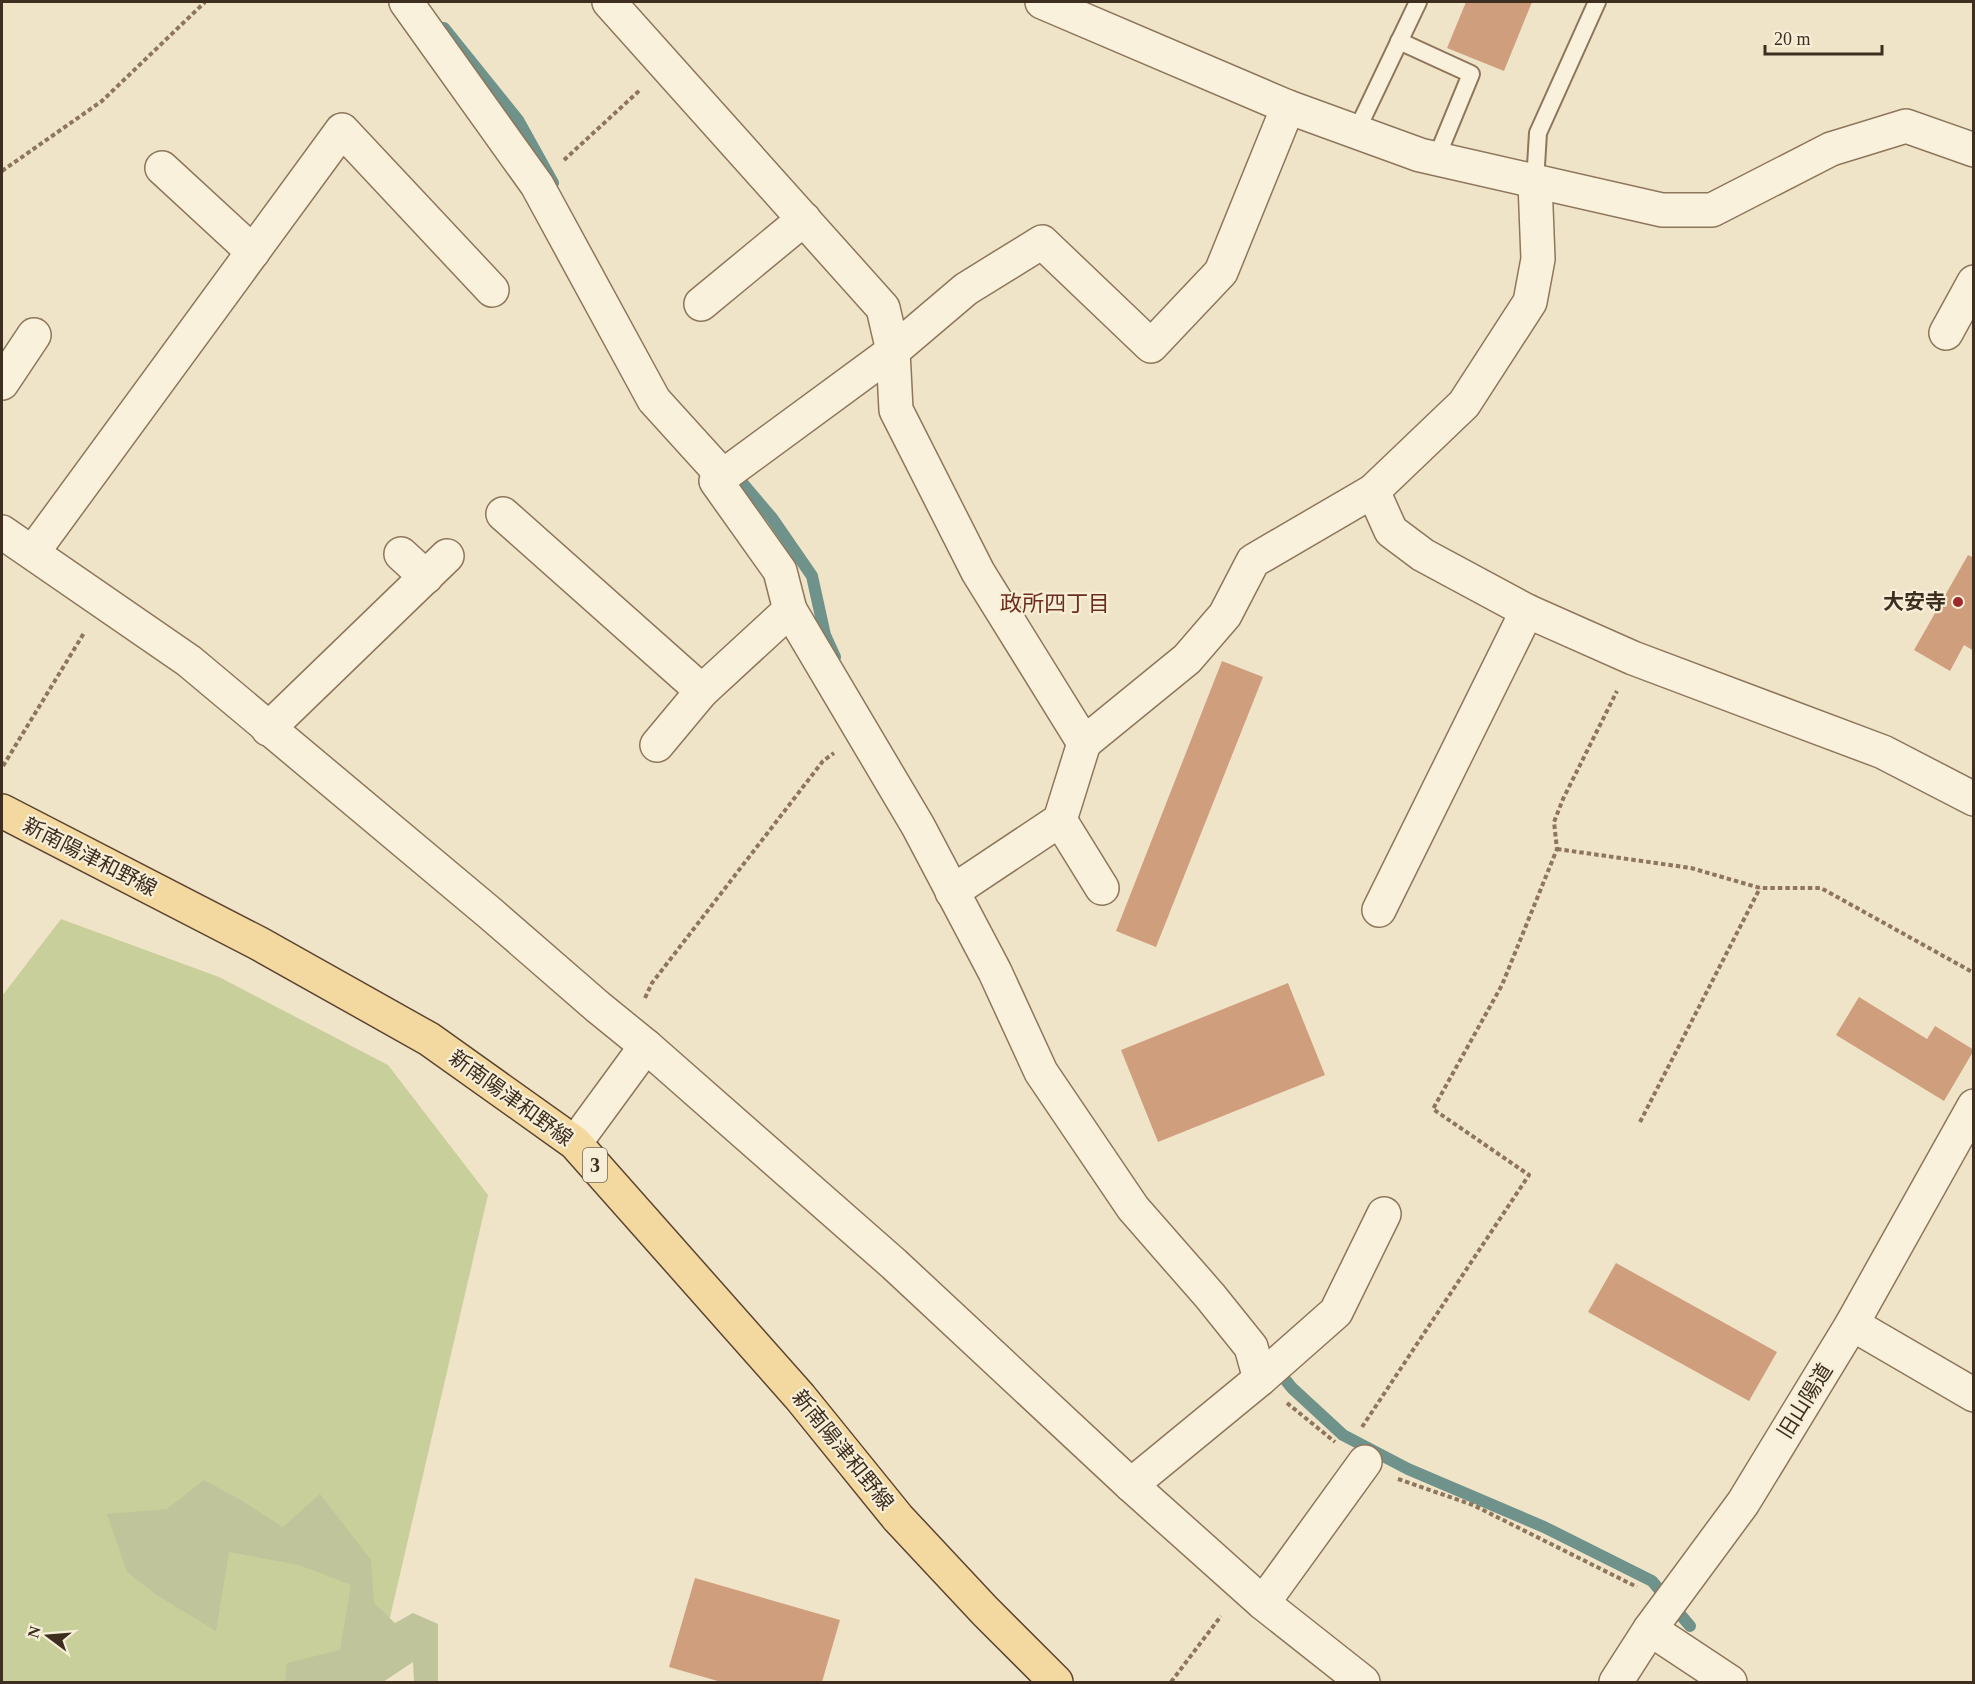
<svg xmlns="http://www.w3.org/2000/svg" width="1975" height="1684" font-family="'Times New Roman','Noto Sans JP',serif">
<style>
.green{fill:#c9cf9b}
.cemetery{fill:#bfc49a}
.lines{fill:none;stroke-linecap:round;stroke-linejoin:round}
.stream{stroke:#6f938a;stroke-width:12}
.building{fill:#cf9f7d}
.service-casing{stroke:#8d765c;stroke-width:20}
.minor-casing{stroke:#8d765c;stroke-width:36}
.primary-casing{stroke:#5b4430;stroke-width:36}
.path{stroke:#8d765c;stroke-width:4;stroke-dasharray:4.5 3;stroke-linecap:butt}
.service{stroke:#faf1dc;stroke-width:16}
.minor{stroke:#faf1dc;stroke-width:33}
.primary{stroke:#f3d9a0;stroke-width:33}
.poi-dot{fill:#9e2a2b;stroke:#f7eed8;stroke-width:2}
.labels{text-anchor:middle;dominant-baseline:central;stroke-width:4.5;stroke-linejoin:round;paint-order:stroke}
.shield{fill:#f7eed8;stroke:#756857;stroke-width:1.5}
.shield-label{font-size:20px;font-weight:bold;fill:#3d2e20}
.poi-label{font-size:21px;font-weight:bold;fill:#3d2e20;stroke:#f7eed8;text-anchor:end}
.street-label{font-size:21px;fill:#3d2e20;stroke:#f7eed8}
.neighbourhood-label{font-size:22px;fill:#6b2e1e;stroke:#f7eed8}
</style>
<rect width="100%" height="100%" fill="#f0e4c8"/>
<polygon class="green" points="61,919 219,977 388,1065 488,1195 375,1682 2,1682 2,996"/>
<polygon class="cemetery" points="204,1480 239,1499 283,1527 320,1494 371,1560 374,1603 395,1623 413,1613 438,1624 438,1682 414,1682 413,1662 383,1682 285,1682 287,1663 340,1650 351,1585 299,1565 229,1552 216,1631 158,1596 127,1572 107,1514 167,1509"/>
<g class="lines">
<g class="stream">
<polyline points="444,28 518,120 553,183"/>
<polyline points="732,471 772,518 812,576 825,635 835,657"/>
<polyline points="1275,1367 1292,1388 1343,1435 1408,1469 1544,1527 1652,1581 1690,1626"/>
</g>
</g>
<g class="building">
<polygon points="1466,2 1532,2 1504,71 1447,48"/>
<polygon points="1968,555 1974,558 1974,651 1964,645 1950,671 1914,650"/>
<polygon points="1222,661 1263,677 1156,947 1116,931"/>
<polygon points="1288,983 1325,1075 1158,1142 1121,1050"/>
<polygon points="1859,997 1927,1039 1935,1026 1974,1050 1944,1101 1836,1035"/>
<polygon points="1616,1263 1777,1352 1749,1401 1588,1312"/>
<polygon points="695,1578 840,1620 822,1682 721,1682 669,1667"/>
</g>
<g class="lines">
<g class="service-casing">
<g id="service">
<polyline points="1399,41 1471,74 1436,159"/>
<polyline points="1356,132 1418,2"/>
<polyline points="1535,182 1538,133 1597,2"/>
</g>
</g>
<g class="minor-casing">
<g id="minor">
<polyline points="406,2 537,185 654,400 723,476"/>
<polyline points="1042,2 1288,107 1420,155 1662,210 1712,210 1831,149 1906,126 1974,150"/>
<polyline points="1288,107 1221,272 1151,346 1042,242 966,289 893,351 896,410 978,572 1084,743 1187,659 1225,615 1253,561 1373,491 1464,404 1530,302 1538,259 1535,182"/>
<polyline points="162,168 253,252"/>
<polyline points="701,304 804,219"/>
<polyline points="1946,333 1974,282"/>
<polyline points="2,383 34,335"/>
<polyline points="1373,491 1391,531 1423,555 1527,611 1633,658 1883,752 1974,799"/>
<polyline points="503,514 702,691 790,610 780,571 716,481 893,351 883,308 609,2"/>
<polyline points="2,532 189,661 491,914 598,1007 646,1046 894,1264 1131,1485 1263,1603 1363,1682"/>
<polyline points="33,552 342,130 492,290"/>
<polyline points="401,554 426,577"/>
<polyline points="790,610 918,826 995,972 1041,1072 1133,1208 1210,1296 1251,1347 1260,1379"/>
<polyline points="268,729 447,556"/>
<polyline points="657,745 702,691"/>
<polyline points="1060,820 1102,888"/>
<polyline points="952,892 1060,820 1084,743"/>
<polyline points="1379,910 1527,611"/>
<polyline points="575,1143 646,1046"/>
<polyline points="1852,1324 1974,1395"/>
<polyline points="1131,1485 1260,1379 1336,1312 1384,1214"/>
<polyline points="1263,1603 1365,1462"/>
<polyline points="1650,1629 1730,1682"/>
<polyline points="1616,1682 1650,1629 1743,1503 1852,1324 1974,1106"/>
</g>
</g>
<g class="primary-casing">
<polyline id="primary" points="2,811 258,943 429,1039 575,1143 800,1397 898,1518 985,1611 1056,1682"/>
</g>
<g class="path">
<polyline points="564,160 640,90"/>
<polyline points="2,171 102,101 205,2"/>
<polyline points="3,766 84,633"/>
<polyline points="1557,849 1691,868 1760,888 1821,888 1974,973"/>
<polyline points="645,998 652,983 823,761 834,753"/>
<polyline points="1640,1122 1760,888"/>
<polyline points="1287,1403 1335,1442"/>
<polyline points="1362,1427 1529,1175 1433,1109 1502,985 1557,849 1554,822 1563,799 1617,691"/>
<polyline points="1398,1479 1473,1505 1637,1587"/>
<polyline points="1171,1682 1221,1616"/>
</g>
<use href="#service" class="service"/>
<use href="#minor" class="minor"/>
<use href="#primary" class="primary"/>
</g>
<circle class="poi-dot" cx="1958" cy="602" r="6"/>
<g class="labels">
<rect class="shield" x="583" y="1148" width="24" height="34" rx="4.5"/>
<g class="shield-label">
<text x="595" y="1165">3</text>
</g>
<g class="poi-label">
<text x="1946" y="602">大安寺</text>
</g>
<g class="street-label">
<text transform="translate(90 857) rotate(27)">新南陽津和野線</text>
<text transform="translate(511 1098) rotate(36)">新南陽津和野線</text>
<text transform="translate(1805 1401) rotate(-58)">旧山陽道</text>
<text transform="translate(843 1450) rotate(51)">新南陽津和野線</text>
</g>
<g class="neighbourhood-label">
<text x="1055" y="603">政所四丁目</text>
</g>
</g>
<rect width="1975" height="1684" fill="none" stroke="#3d2e20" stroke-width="6"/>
<g transform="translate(48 1636) rotate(286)" stroke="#f7eed8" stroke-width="4.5" paint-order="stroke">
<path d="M0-4.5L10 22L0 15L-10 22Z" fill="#3d2e20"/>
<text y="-9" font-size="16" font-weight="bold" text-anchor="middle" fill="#3d2e20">N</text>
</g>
<path d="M1765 45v9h117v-9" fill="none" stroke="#3d2e20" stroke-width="3"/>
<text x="1774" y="45" font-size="18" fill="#3d2e20" stroke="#f7eed8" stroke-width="4.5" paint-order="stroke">20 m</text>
</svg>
